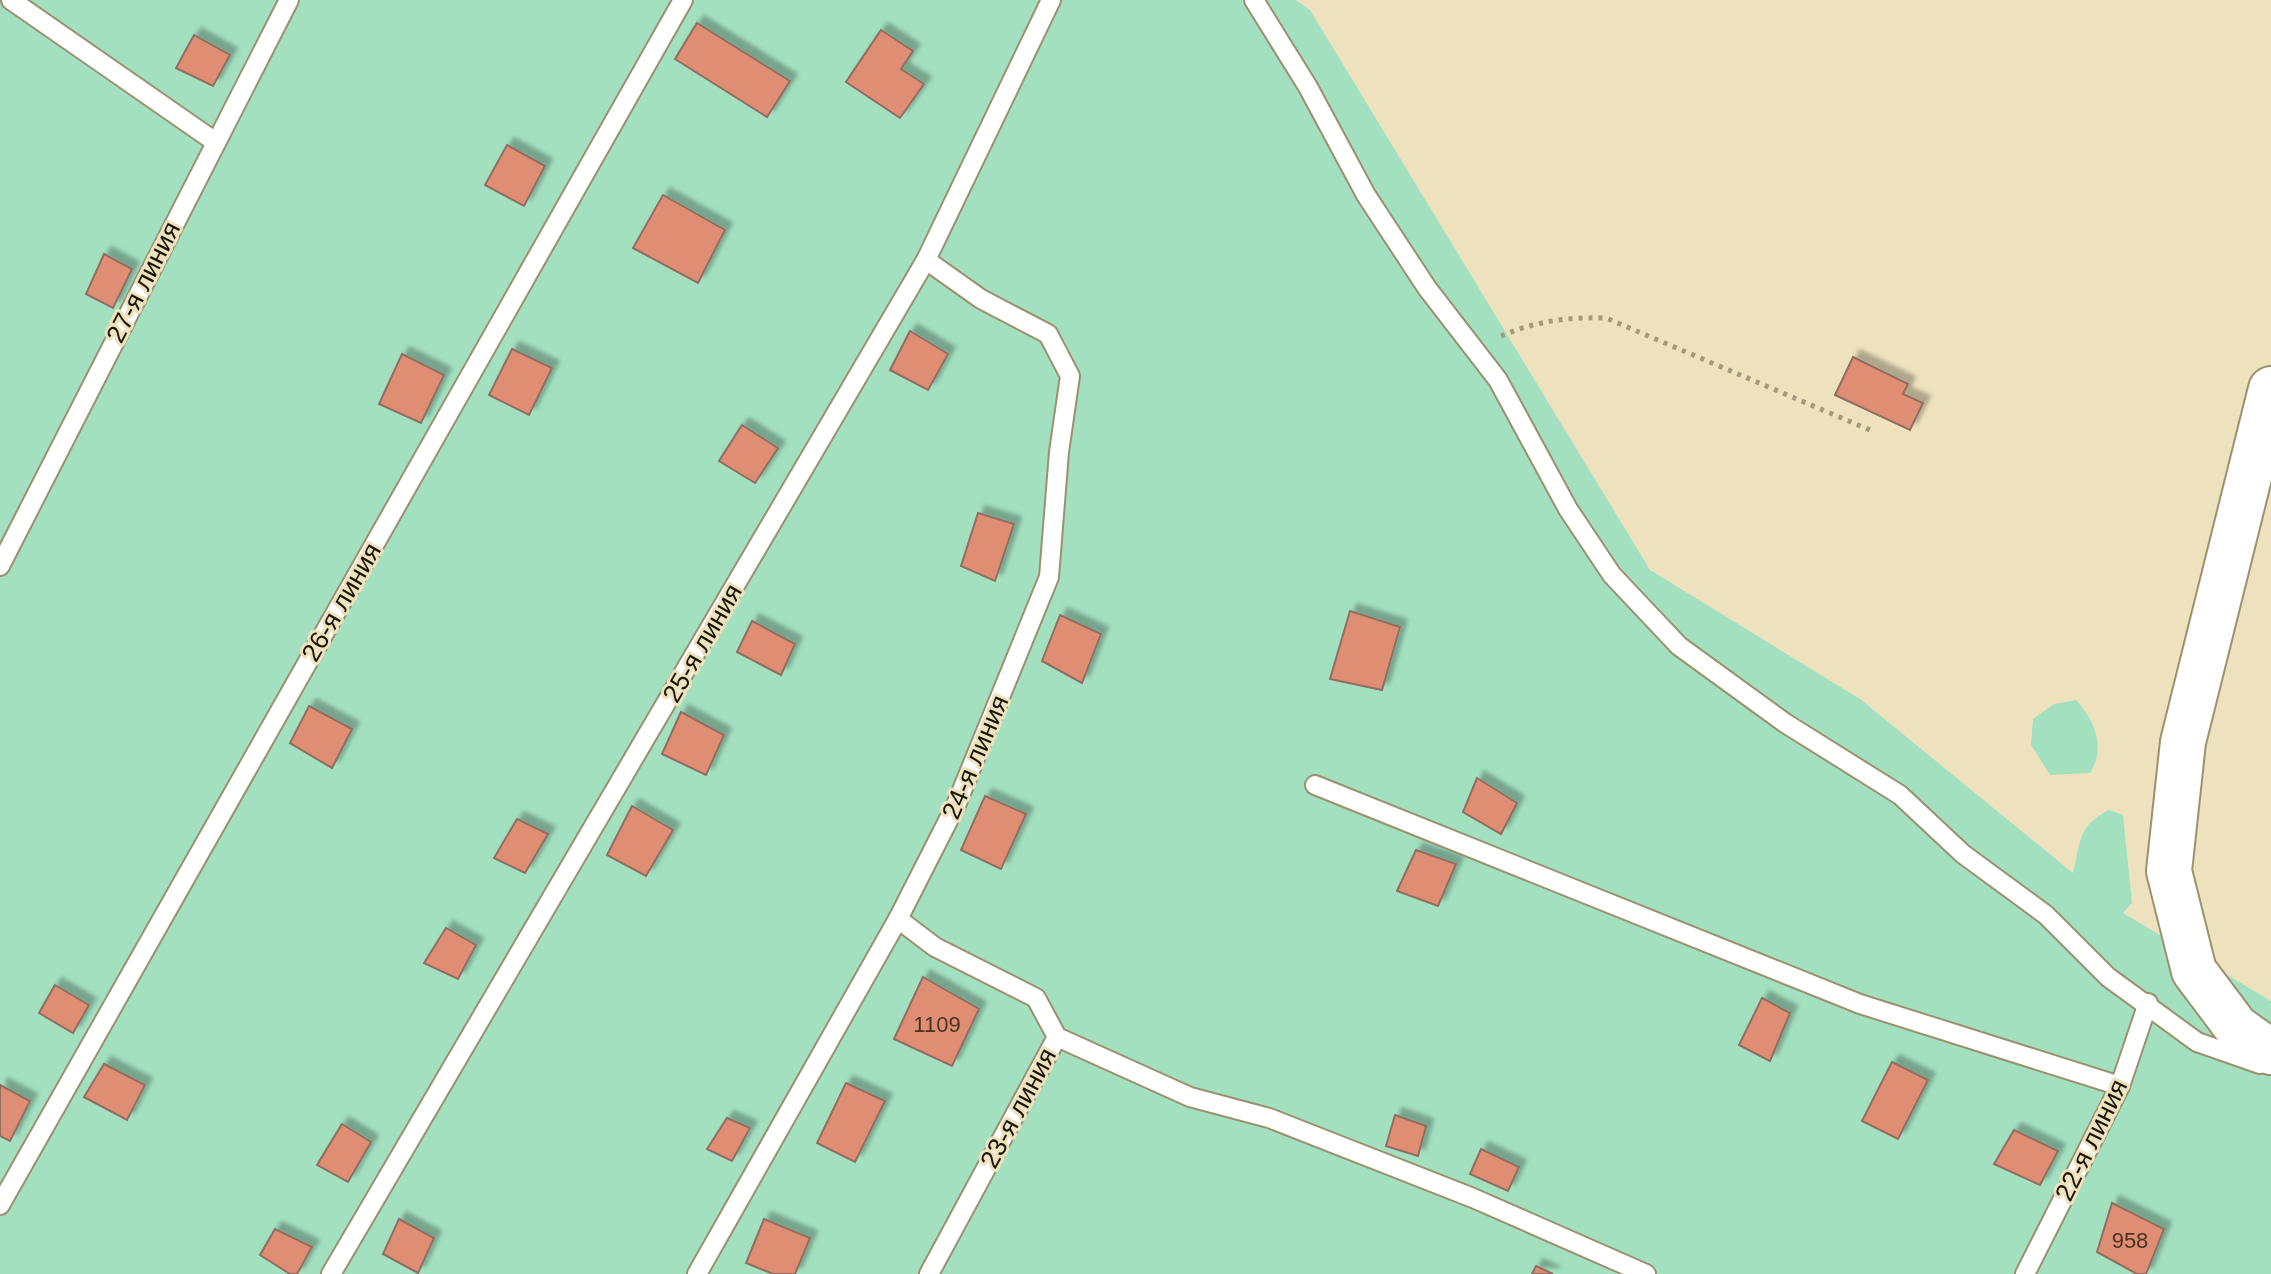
<svg xmlns="http://www.w3.org/2000/svg" width="2271" height="1274" font-family="Helvetica,sans-serif">
<style>
.green{fill:#a2e0c0}
.building{fill:#df8e73;stroke:#916e62;stroke-width:2;filter:url(#shadow)}
.lines{fill:none;stroke-linecap:round;stroke-linejoin:round}
.service-casing{stroke:#9c916f;stroke-width:22}
.tertiary-casing{stroke:#9c916f;stroke-width:48}
.path{stroke:#a39a7e;stroke-width:5;stroke-dasharray:4 6;stroke-linecap:butt}
.service{stroke:#fff;stroke-width:18}
.tertiary{stroke:#fff;stroke-width:44}
.labels{text-anchor:middle;dominant-baseline:central;stroke-width:6;stroke-linejoin:round;paint-order:stroke}
.number-label{font-size:22px;fill:#4a3323}
.street-label{font-size:26px;fill:#191508;stroke:#eee2be}
</style>
<defs>
<filter id="shadow"><feDropShadow dx="7" dy="-7" stdDeviation="2" flood-color="#0004"/></filter>
</defs>
<rect width="100%" height="100%" fill="#eee2be"/>
<g class="green">
<path d="M0 0H1296L1310 10 1650 570 1860 699 2073 873C2081 842 2077 826 2109 810L2123 815 2132 903 2123 913 2271 1001V1274H0Z"/>
<path d="M2076 700C2095 720 2106 749 2090 773L2050 775 2031 745 2033 719 2054 704Z"/>
</g>
<g class="building">
<polygon points="697,23 790,81 767,117 675,59"/>
<polygon points="881,30 913,51 901,69 924,84 900,118 846,82"/>
<polygon points="194,35 230,55 213,86 176,68"/>
<polygon points="507,145 545,166 524,206 485,185"/>
<polygon points="663,195 725,230 698,283 633,248"/>
<polygon points="104,254 132,269 113,308 86,294"/>
<polygon points="910,331 948,354 928,390 890,370"/>
<polygon points="512,349 552,368 529,415 489,395"/>
<polygon points="402,354 444,375 421,423 379,404"/>
<polygon points="1853,357 1908,384 1903,394 1923,403 1910,430 1835,395"/>
<polygon points="742,425 778,448 755,483 719,461"/>
<polygon points="978,513 1014,524 995,581 961,566"/>
<polygon points="1350,611 1400,627 1382,690 1330,679"/>
<polygon points="1060,615 1101,634 1082,683 1042,661"/>
<polygon points="752,621 795,644 781,675 737,652"/>
<polygon points="309,706 352,729 332,768 290,743"/>
<polygon points="681,712 724,735 706,775 662,754"/>
<polygon points="1477,778 1517,803 1501,834 1463,812"/>
<polygon points="985,796 1026,814 1001,869 961,850"/>
<polygon points="632,806 673,830 646,876 607,855"/>
<polygon points="517,819 548,834 525,873 494,858"/>
<polygon points="1416,850 1456,864 1438,906 1397,891"/>
<polygon points="446,928 476,945 458,979 424,963"/>
<polygon points="923,977 979,1009 952,1066 894,1039"/>
<polygon points="55,985 89,1005 73,1033 39,1013"/>
<polygon points="1762,998 1790,1013 1770,1061 1739,1045"/>
<polygon points="1892,1062 1928,1080 1898,1139 1862,1121"/>
<polygon points="104,1064 145,1085 127,1120 84,1097"/>
<polygon points="846,1083 885,1101 855,1162 817,1143"/>
<polygon points="0,1085 30,1101 10,1141 0,1136"/>
<polygon points="1395,1115 1426,1126 1418,1156 1386,1146"/>
<polygon points="727,1118 750,1128 732,1161 707,1149"/>
<polygon points="342,1124 371,1142 348,1182 317,1165"/>
<polygon points="2014,1130 2058,1151 2040,1185 1994,1164"/>
<polygon points="1481,1149 1519,1167 1508,1191 1470,1174"/>
<polygon points="2112,1203 2164,1229 2146,1274 2137,1274 2097,1252"/>
<polygon points="399,1219 434,1238 418,1273 383,1254"/>
<polygon points="764,1219 810,1238 795,1274 773,1274 746,1263"/>
<polygon points="275,1229 312,1247 297,1274 290,1274 260,1255"/>
<polygon points="1536,1266 1553,1274 1532,1274"/>
</g>
<g class="lines">
<g class="service-casing">
<g id="service">
<polyline points="11,0 214,141"/>
<polyline points="1254,0 1308,87 1366,195 1427,288 1498,380 1568,509 1612,575 1679,646 1785,723 1900,795 1963,854 2046,915 2108,977 2197,1042 2260,1064"/>
<polyline points="0,566 289,0"/>
<polyline points="1315,785 1860,1004 2120,1086"/>
<polyline points="898,919 935,947 1036,998 1057,1037 929,1274"/>
<polyline points="1057,1037 1190,1097 1269,1118 1473,1198 1646,1274"/>
<polyline points="0,1205 683,0"/>
<polyline points="331,1274 926,260 1051,0"/>
<polyline points="697,1274 898,919 956,805 1049,577 1059,452 1070,376 1048,334 981,299 926,260"/>
<polyline points="2025,1274 2120,1086 2148,1003"/>
</g>
</g>
<g class="tertiary-casing">
<polyline id="tertiary" points="2271,389 2183,742 2169,871 2194,971 2236,1027 2271,1052"/>
</g>
<path class="path" d="M1501 336C1537 321 1566 317 1606 318L1870 430"/>
<use href="#service" class="service"/>
<use href="#tertiary" class="tertiary"/>
</g>
<g class="labels">
<g class="number-label">
<text x="937" y="1024">1109</text>
<text x="2130" y="1240">958</text>
</g>
<g class="street-label">
<text transform="translate(143 282) rotate(-63)">27-я линия</text>
<text transform="translate(341 602) rotate(-60)">26-я линия</text>
<text transform="translate(702 643) rotate(-60)">25-я линия</text>
<text transform="translate(975 757) rotate(-67)">24-я линия</text>
<text transform="translate(1018 1108) rotate(-62)">23-я линия</text>
<text transform="translate(2091 1140) rotate(-64)">22-я линия</text>
</g>
</g>
</svg>
